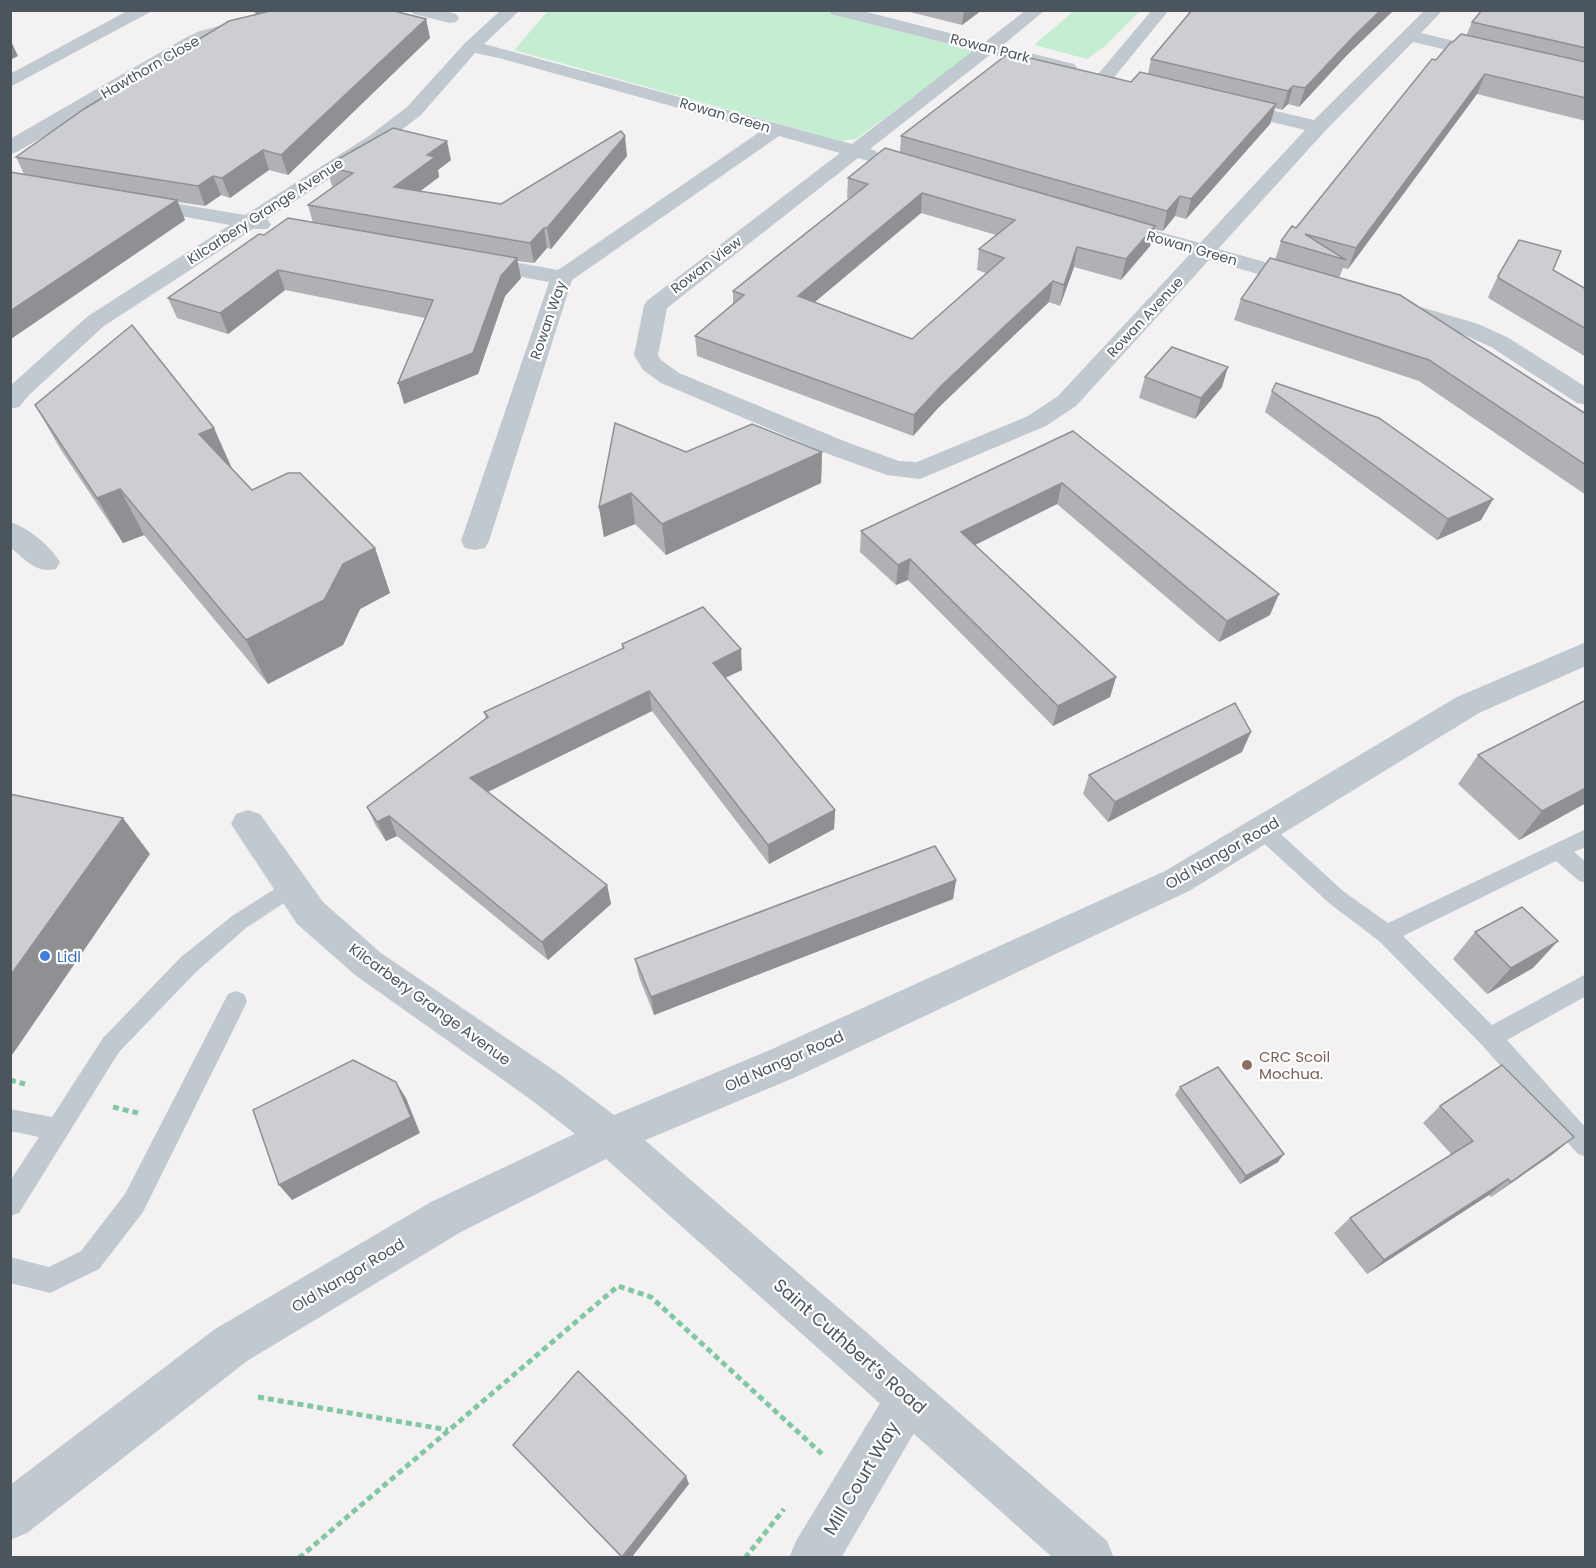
<svg xmlns="http://www.w3.org/2000/svg" width="1596" height="1568" font-family="Poppins,sans-serif">
<style>
.green{fill:#c4edd2}
.lines{fill:none;stroke-linecap:round;stroke-linejoin:round}
.path{stroke:#7fc8a1;stroke-width:5;stroke-dasharray:6 4;stroke-linecap:butt}
.service{fill:#c0c9cf;fill-rule:evenodd}
.minor{fill:#c0c9cf;fill-rule:evenodd}
.tertiary{fill:#c0c9cf;fill-rule:evenodd}
.wall{fill:#afb1b5;fill-rule:evenodd}
.shaded-wall{fill:#8f9093}
.building{fill:#ccced2;stroke:#8f9093;stroke-width:1.5;fill-rule:evenodd}
.shop-dot{fill:#3f7fe0;stroke:#fff;stroke-width:2}
.education-dot{fill:#8d6e63;stroke:#fff;stroke-width:2}
.labels{text-anchor:middle;dominant-baseline:central;stroke-width:4.5;stroke-linejoin:round;paint-order:stroke}
.far-street-label{font-size:14px;fill:#4a555d;stroke:#fff}
.street-label{font-size:15px;fill:#4a555d;stroke:#fff}
.shop-label{font-size:15px;fill:#366cbe;stroke:#fff;text-anchor:start}
.education-label{font-size:15px;fill:#785e54;stroke:#fff;text-anchor:start}
.near-street-label{font-size:18px;fill:#4a555d;stroke:#fff}
</style>
<rect width="100%" height="100%" fill="#f3f1f2"/>
<g class="green">
<polygon points="819,10 965,46 972,50 973,53 856,139 841,141 514,50 548,11"/>
<polygon points="1074,11 1074,10 1140,11 1105,46 1087,59 1034,45"/>
</g>
<g class="lines">
<g class="path">
<polyline points="10,1080 25,1084"/>
<polyline points="113,1107 138,1113"/>
<polyline points="258,1397 448,1430"/>
<polyline points="299,1558 618,1286 651,1297 822,1454"/>
<polyline points="745,1558 784,1509"/>
</g>
<g class="service">
<polygon points="1264,823 1271,825 1343,891 1388,923 1586,829 1586,847 1574,852 1586,862 1586,883 1579,881 1556,861 1403,936 1492,1025 1586,974 1586,996 1507,1040 1586,1128 1586,1157 1578,1154 1482,1045 1379,941 1329,903 1257,837 1254,831 1257,825"/>
<polygon points="292,878 299,881 302,887 299,893 246,928 197,971 119,1052 19,1213 10,1216 10,1181 39,1137 10,1131 10,1109 52,1117 103,1038 181,957 232,916"/>
<polygon points="236,991 244,994 247,1001 244,1008 143,1212 99,1269 50,1293 10,1283 10,1257 49,1267 81,1251 125,1194 228,994"/>
</g>
<g class="minor">
<polygon points="129,10 154,10 10,87 10,74"/>
<polygon points="279,10 308,10 306,14 212,39 199,45 17,152 10,154 10,139 187,37 200,31"/>
<polygon points="411,10 441,10 456,14 459,18 456,22 450,23 413,14"/>
<polygon points="501,10 520,10 484,44 852,144 974,50 831,14 829,10 859,10 985,42 1026,10 1045,10 1002,46 1074,64 1077,68 1074,72 1068,73 991,54 870,149 876,151 879,155 876,159 869,161 858,158 667,308 658,355 661,360 679,373 849,443 899,461 917,462 1028,416 1058,396 1190,254 1101,229 1098,224 1101,219 1109,218 1200,243 1305,130 1222,110 1220,106 1222,102 1229,100 1314,120 1425,10 1443,10 1421,33 1496,51 1499,55 1496,59 1490,60 1413,42 1325,131 1218,249 1315,276 1318,281 1315,286 1307,288 1209,260 1076,406 1046,426 920,479 887,475 831,455 661,383 643,370 634,355 644,305 648,300 840,153 779,136 572,280 489,541 485,548 475,550 465,548 461,541 549,282 466,267 463,262 466,257 474,255 558,270 761,131 503,59 475,53 421,115 383,144 267,219 271,224 268,229 253,229 104,326 29,395 19,407 10,409 10,386 88,316 230,225 130,207 127,203 130,199 137,197 245,215 369,136 407,107 465,43"/>
<polygon points="1152,10 1169,10 1111,81 1099,81 1096,77 1099,73"/>
<polygon points="1394,299 1478,324 1507,337 1586,387 1586,405 1577,403 1491,347 1462,334 1386,311 1382,306 1386,301"/>
<path d="M10 522C28 527 51 547 60 562L56 569C36 574 25 559 10 547Z"/>
<polygon points="1586,642 1586,666 1479,713 1189,891 798,1076 610,1155 596,1150 530,1099 355,975 297,924 231,824 236,814 248,810 260,814 323,902 381,953 558,1073 614,1115 770,1050 1165,871 1457,697"/>
<polygon points="909,1375 925,1382 932,1398 925,1414 841,1558 789,1558 796,1541 893,1382"/>
</g>
<polygon class="tertiary" points="610,1117 624,1122 1107,1541 1114,1558 1053,1558 606,1159 461,1232 247,1361 27,1533 10,1540 10,1485 215,1329 431,1202"/>
</g>
<g class="wall">
<polygon points="252,10 390,10 426,19 430,38 288,175 269,170 230,198 221,195 205,206 178,202 185,220 10,339 10,172 24,174 16,157 266,12 266,11 256,14"/>
<polygon points="902,10 982,10 962,25"/>
<path d="M1192 10H1394L1348 54 1299 107 1288 104 1282 110 1275 108 1270 124 1186 219 1175 216 1163 231 1154 229 1150 246 1121 280 1074 267 1060 306 1049 302 939 407 913 436 697 356 695 336 733 304V291L850 198H847L848 178 900 153 901 136 1131 82 1148 74 1151 59ZM921 213 996 235 979 249 977 270 986 273 912 339 815 302Z"/>
<polygon points="1586,10 1586,121 1477,94 1348,269 1343,268 1339,278 1586,414 1586,495 1419,381 1234,320 1241,299 1275,260 1281,241 1296,228 1436,60 1453,42 1466,36 1472,22"/>
<polygon points="627,156 551,249 547,248 534,263 517,261 521,278 505,296 478,374 404,404 425,318 285,290 228,334 177,318 168,298 264,235 313,223 308,205 333,187 332,186 326,166 451,160 438,170 439,177 420,191 501,204"/>
<polygon points="1553,270 1586,289 1586,357 1490,299 1488,297 1498,276"/>
<polygon points="1145,377 1222,387 1195,419 1139,398"/>
<polygon points="1272,391 1493,499 1481,520 1437,540 1265,412"/>
<polygon points="35,405 232,470 252,490 375,548 390,593 360,609 343,645 268,684 144,535 123,543 61,450"/>
<polygon points="1073,431 1270,615 1219,642 1057,504 975,545 1116,677 1110,697 1053,726 908,580 896,585 860,552 861,531"/>
<polygon points="686,452 822,452 821,483 666,555 635,524 604,537 599,507"/>
<polygon points="622,644 742,670 725,678 835,810 834,829 769,864 652,711 488,792 607,885 611,904 548,960 397,836 386,841 376,826 367,807 486,719 484,712 622,649"/>
<polygon points="1586,700 1586,803 1519,840 1458,784 1478,755"/>
<polygon points="1242,752 1108,822 1083,794 1089,775"/>
<polygon points="956,880 953,899 654,1015 639,977 635,959"/>
<polygon points="1475,932 1533,968 1487,994 1453,959"/>
<polygon points="1180,1087 1278,1162 1240,1184 1175,1095"/>
<polygon points="1440,1106 1574,1137 1553,1154 1491,1197 1489,1195 1367,1274 1334,1233 1350,1218 1452,1155 1423,1123"/>
</g>
<g class="shaded-wall">
<polygon points="255,10 266,10 266,11 256,14"/>
<polygon points="964,10 982,10 962,25"/>
<polygon points="1381,10 1394,10 1348,54 1299,107 1305,88 1354,36"/>
<polygon points="426,19 430,38 288,175 281,155"/>
<polygon points="10,39 18,56 10,60"/>
<polygon points="1485,74 1477,94 1348,269 1356,248"/>
<polygon points="1293,86 1288,104 1282,110 1288,91"/>
<polygon points="1276,104 1270,124 1186,219 1191,199"/>
<polygon points="625,136 627,156 551,249 547,228"/>
<polygon points="447,141 451,160 438,170 439,177 399,207 394,187 427,155"/>
<polygon points="263,150 269,170 230,198 222,178"/>
<polygon points="213,176 221,195 205,206 198,186"/>
<polygon points="922,193 921,213 798,316 798,296"/>
<polygon points="1180,196 1175,216 1163,231 1167,211"/>
<polygon points="177,200 185,220 11,339 10,311"/>
<polygon points="1155,226 1150,246 1121,280 1126,259"/>
<polygon points="544,228 547,248 534,263 530,243"/>
<polygon points="1077,247 1074,267 1060,306 1064,285"/>
<polygon points="517,258 521,278 505,296 478,374 404,404 398,383"/>
<polygon points="278,270 285,290 228,334 220,313"/>
<polygon points="1053,281 1049,302 939,407 913,436 914,415 941,386"/>
<polygon points="1228,367 1222,387 1195,419 1201,398"/>
<polygon points="214,428 234,473 199,434"/>
<polygon points="822,452 821,483 666,555 662,524"/>
<polygon points="1062,483 1057,504 959,553 961,532"/>
<polygon points="120,489 144,535 123,543 97,498"/>
<polygon points="631,493 635,524 604,537 599,507"/>
<polygon points="1493,499 1481,520 1437,540 1448,519"/>
<polygon points="375,548 390,593 360,609 343,645 268,684 246,640 343,564"/>
<polygon points="910,559 908,580 896,585 898,565"/>
<polygon points="1279,594 1270,615 1219,642 1227,621"/>
<polygon points="741,649 742,670 714,683 713,663"/>
<polygon points="1116,677 1110,697 1053,726 1058,706"/>
<polygon points="649,691 652,711 477,797 470,778"/>
<polygon points="1251,732 1242,752 1108,822 1115,802"/>
<polygon points="1586,788 1586,803 1519,840 1542,811"/>
<polygon points="835,810 834,829 769,864 768,845"/>
<polygon points="389,816 397,836 386,841 377,822"/>
<polygon points="123,818 150,854 10,1058 10,976"/>
<polygon points="956,880 953,899 654,1015 651,997"/>
<polygon points="607,885 611,904 548,960 542,942"/>
<polygon points="1558,941 1533,968 1487,994 1511,968"/>
<polygon points="396,1082 406,1098 420,1133 292,1200 279,1185"/>
<polygon points="1574,1137 1553,1154 1491,1197 1511,1182"/>
<polygon points="1284,1154 1278,1162 1240,1184 1246,1176"/>
<polygon points="1508,1179 1489,1195 1367,1274 1384,1260"/>
<polygon points="686,1476 689,1484 632,1557 622,1557"/>
</g>
<g class="building">
<polygon points="269,10 390,10 426,19 281,155 263,150 222,178 213,176 198,186 16,157 84,109 229,21 270,11"/>
<polygon points="1192,10 1381,10 1354,36 1305,88 1293,86 1288,91 1151,59"/>
<polygon points="1482,10 1586,10 1586,48 1472,22"/>
<polygon points="1461,34 1586,62 1586,98 1485,74 1356,248 1305,234 1346,260 1281,241 1292,226 1296,228 1432,59 1436,60 1451,42 1453,42"/>
<polygon points="1009,53 1131,82 1140,72 1276,104 1191,199 1180,196 1167,211 901,136"/>
<polygon points="393,128 447,141 427,155 435,157 394,187 501,204 621,131 625,136 547,228 544,228 530,243 308,205 353,173 326,166"/>
<path d="M885 148 1155 226 1126 259 1077 247 1064 285 1053 281 941 386 914 415 695 336 744 295 733 291 868 184 848 178ZM922 193 1015 220 979 249 1004 258 912 339 798 296Z"/>
<polygon points="10,172 177,200 10,311"/>
<polygon points="288,218 517,258 501,276 473,353 398,383 433,300 278,270 220,313 168,298 259,234 264,235"/>
<polygon points="1519,240 1561,251 1553,270 1586,289 1586,329 1500,279 1498,276"/>
<polygon points="1270,258 1400,295 1586,414 1586,465 1429,360 1241,299"/>
<polygon points="132,325 214,428 199,434 252,490 288,473 300,473 375,548 343,564 324,600 246,640 120,489 97,498 35,405"/>
<polygon points="1172,347 1228,367 1201,398 1145,377"/>
<polygon points="1276,383 1379,418 1493,499 1448,519 1272,391"/>
<polygon points="615,423 686,452 752,424 822,452 662,524 631,493 599,507"/>
<polygon points="1073,431 1279,594 1227,621 1062,483 961,532 1116,677 1058,706 910,559 898,565 861,531"/>
<polygon points="703,607 741,649 713,663 835,810 768,845 649,691 470,778 607,885 542,942 389,816 377,822 367,807 488,717 484,712 624,648 622,644"/>
<polygon points="1586,700 1586,788 1542,811 1478,755"/>
<polygon points="1235,703 1251,732 1115,802 1089,775"/>
<polygon points="10,794 123,818 10,976"/>
<polygon points="935,846 956,880 651,997 635,959"/>
<polygon points="1522,907 1558,941 1511,968 1475,932"/>
<polygon points="353,1060 396,1082 411,1117 279,1185 253,1110"/>
<polygon points="1502,1065 1574,1137 1511,1182 1508,1179 1384,1260 1350,1218 1473,1141 1440,1106"/>
<polygon points="1218,1067 1284,1154 1246,1176 1180,1087"/>
<polygon points="578,1371 686,1476 622,1557 513,1445"/>
</g>
<circle class="shop-dot" cx="45" cy="956" r="6"/>
<circle class="education-dot" cx="1247" cy="1065" r="6"/>
<g class="labels">
<g class="far-street-label">
<text transform="translate(990 48) rotate(14)">Rowan Park</text>
<text transform="translate(150 67) rotate(-30)">Hawthorn Close</text>
<text transform="translate(725 115) rotate(16)">Rowan Green</text>
<text transform="translate(265 211) rotate(-33)">Kilcarbery Grange Avenue</text>
<text transform="translate(1192 248) rotate(16)">Rowan Green</text>
<text transform="translate(706 265) rotate(-37)">Rowan View</text>
<text transform="translate(1145 317) rotate(-47)">Rowan Avenue</text>
<text transform="translate(548 320) rotate(-71)">Rowan Way</text>
</g>
<g class="street-label">
<text transform="translate(1222 853) rotate(-30)">Old Nangor Road</text>
<text transform="translate(430 1004) rotate(36)">Kilcarbery Grange Avenue</text>
<text transform="translate(784 1061) rotate(-24)">Old Nangor Road</text>
<text transform="translate(348 1275) rotate(-31)">Old Nangor Road</text>
</g>
<g class="shop-label">
<text x="57" y="956">Lidl</text>
</g>
<g class="education-label">
<text x="1259" y="1056">CRC Scoil<tspan x="1259" dy="17">Mochua.</tspan></text>
</g>
<g class="near-street-label">
<text transform="translate(850 1346) rotate(41)">Saint Cuthbert’s Road</text>
<text transform="translate(861 1478) rotate(-59)">Mill Court Way</text>
</g>
</g>
<rect width="1596" height="1568" fill="none" stroke="#4a555d" stroke-width="24"/>
</svg>
